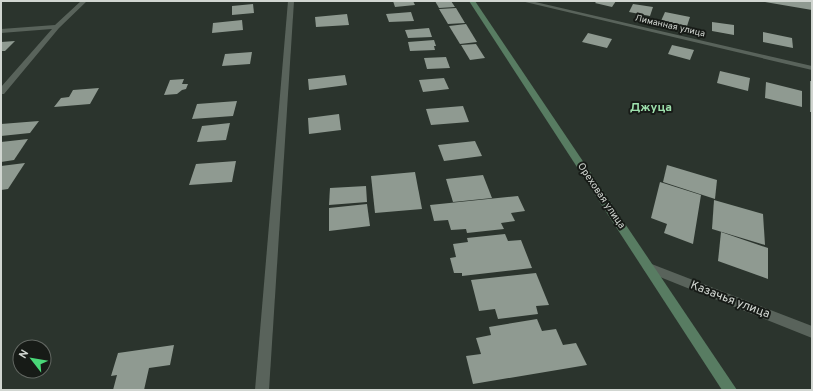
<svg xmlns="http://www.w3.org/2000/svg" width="813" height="391" font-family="Overpass,sans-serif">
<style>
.building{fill:#8f9a91}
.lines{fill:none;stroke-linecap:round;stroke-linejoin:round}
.street{fill:#59635b;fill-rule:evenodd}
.secondary{fill:#587c62;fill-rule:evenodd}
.labels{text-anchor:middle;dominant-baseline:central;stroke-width:4;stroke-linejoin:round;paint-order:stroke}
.far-street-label{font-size:9px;fill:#d1d6d1;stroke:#171b17}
.street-label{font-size:10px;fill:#d1d6d1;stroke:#171b17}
.quarter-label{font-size:12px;font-weight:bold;fill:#9ee1ad;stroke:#171b17}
.near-street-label{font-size:12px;fill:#d1d6d1;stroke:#171b17}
</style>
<rect width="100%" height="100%" fill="#2b342d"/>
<g class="building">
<polygon points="393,1 413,1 415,5 395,7"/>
<polygon points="435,1 451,1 455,7 439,8"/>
<polygon points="597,1 616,1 612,7 595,3"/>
<polygon points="765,1 812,1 812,10 765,2"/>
<polygon points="253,4 254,13 232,15 232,6"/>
<polygon points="633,4 653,7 650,16 629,12"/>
<polygon points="456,8 465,23 448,24 439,9"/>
<polygon points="411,12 414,21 389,22 386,14"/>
<polygon points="665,12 690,17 687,26 661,21"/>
<polygon points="347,14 349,25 316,27 315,17"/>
<polygon points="242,20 243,30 212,33 213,23"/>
<polygon points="712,22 734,25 734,35 712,31"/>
<polygon points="466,24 477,42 460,44 449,26"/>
<polygon points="429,28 432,37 408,38 405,30"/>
<polygon points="763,32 792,38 793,48 763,42"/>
<polygon points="588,33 612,39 607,48 582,42"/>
<polygon points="434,40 436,46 434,46 435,50 410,51 408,42"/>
<polygon points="15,41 5,51 1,51 1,42"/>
<polygon points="476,44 485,58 470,60 461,45"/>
<polygon points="672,45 694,50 690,60 668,54"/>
<polygon points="252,52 250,64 222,66 225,54"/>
<polygon points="446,57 450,68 427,69 424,58"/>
<polygon points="720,71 750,78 748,91 717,83"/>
<polygon points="345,75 347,85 309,90 308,79"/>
<polygon points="444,78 449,89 423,92 419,80"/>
<polygon points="184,79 182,84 188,84 186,89 182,90 177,94 164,95 170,80"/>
<rect x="810" y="81" width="2" height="31"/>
<polygon points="766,82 802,91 802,107 765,98"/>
<polygon points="99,88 90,104 54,107 61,98 69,97 73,90"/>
<polygon points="237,101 233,116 192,119 197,104"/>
<polygon points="463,106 469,122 431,125 426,109"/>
<polygon points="339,114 341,130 309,134 308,118"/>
<polygon points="39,121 30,133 1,136 1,124"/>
<polygon points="230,123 226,140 197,142 202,126"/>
<polygon points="28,139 14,160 1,162 1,142"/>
<polygon points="475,141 482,156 444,161 438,145"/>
<polygon points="236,161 232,182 189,185 196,164"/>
<polygon points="25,163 8,189 1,190 1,166"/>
<polygon points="667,165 717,180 715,199 663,182"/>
<polygon points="415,172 422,209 375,213 371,176"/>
<polygon points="483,175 492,198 453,202 446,179"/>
<polygon points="660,182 701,195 693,244 664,233 667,224 651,218"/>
<polygon points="366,186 367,202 329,205 330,188"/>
<polygon points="518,196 525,211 511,213 515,221 501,223 504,229 467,233 466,229 451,230 448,220 434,221 430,205"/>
<polygon points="714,200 763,214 765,245 712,229"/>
<polygon points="367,204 370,226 329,231 329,208"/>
<polygon points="721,232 768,248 768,279 718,261"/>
<polygon points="505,234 508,241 521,240 532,268 462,276 462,273 454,273 450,258 456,257 453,244 468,242 467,238"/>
<polygon points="536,273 549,305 536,306 538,314 498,319 495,309 479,311 471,280"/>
<polygon points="537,319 542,331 556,329 563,345 576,343 587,365 473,384 466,356 481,354 476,338 491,335 489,327"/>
<polygon points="174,345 170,365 149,368 144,390 113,390 117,375 111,376 118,353"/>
</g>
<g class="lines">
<g class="street">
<polygon points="81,1 87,1 59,28 4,94 1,94 1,87 52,29 1,33 1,29 55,25"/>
<polygon points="288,1 294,1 269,390 255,390"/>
<polygon points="521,1 531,1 812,66 812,70"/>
<polygon points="649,263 812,326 812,338 645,271 643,268 645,265"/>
</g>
<polygon class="secondary" points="469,1 475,1 737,390 722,390"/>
</g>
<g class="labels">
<g class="far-street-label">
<text transform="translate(670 26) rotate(13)">Лиманная улица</text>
</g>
<g class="street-label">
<text transform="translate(601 196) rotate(56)">Ореховая улица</text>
</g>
<g class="quarter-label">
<text x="651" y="108">Джуца</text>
</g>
<g class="near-street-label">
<text transform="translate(730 300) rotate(21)">Казачья улица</text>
</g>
</g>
<rect width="813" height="391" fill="none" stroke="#d1d6d1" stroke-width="4"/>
<g transform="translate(32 359) rotate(301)"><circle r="19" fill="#171b17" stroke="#616661"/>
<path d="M0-3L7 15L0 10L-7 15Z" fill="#49d778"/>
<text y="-6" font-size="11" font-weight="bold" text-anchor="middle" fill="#d1d6d1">N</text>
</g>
</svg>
